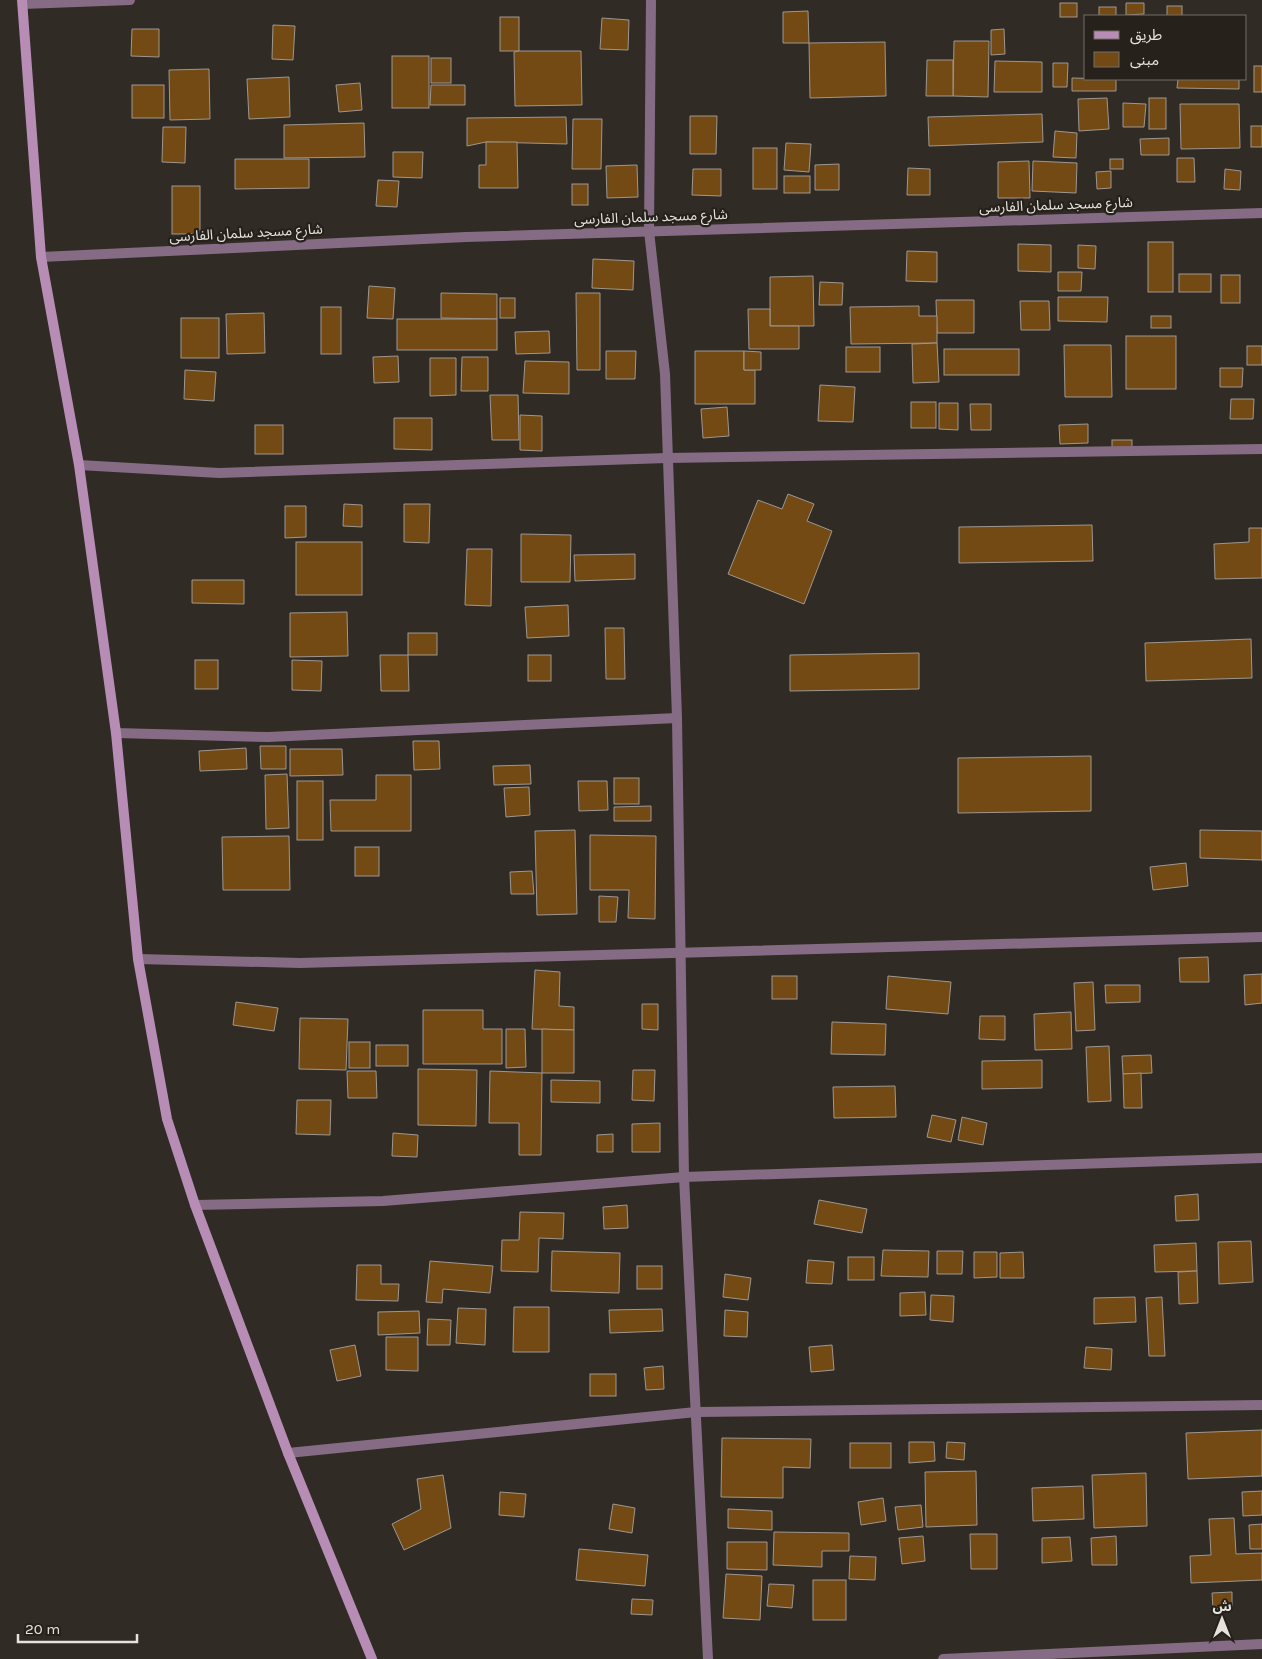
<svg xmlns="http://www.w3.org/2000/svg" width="1262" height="1659" font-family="Karla,'Noto Sans Arabic',sans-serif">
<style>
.building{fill:#744a14;stroke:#9e9790}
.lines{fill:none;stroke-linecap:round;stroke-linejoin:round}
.street{stroke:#856b84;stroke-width:10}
.secondary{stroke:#b78db6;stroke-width:10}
.labels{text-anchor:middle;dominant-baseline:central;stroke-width:4.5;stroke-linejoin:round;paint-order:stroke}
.street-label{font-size:14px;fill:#e6e3df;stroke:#26211b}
</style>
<rect width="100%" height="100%" fill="#302b25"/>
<g class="building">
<rect x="1060" y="3" width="17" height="14"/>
<polygon points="1126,3 1144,3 1144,14 1126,15"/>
<rect x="1167" y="6" width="15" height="10"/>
<rect x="1099" y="7" width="17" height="9"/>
<polygon points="808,11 809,43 783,43 783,12"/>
<rect x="500" y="17" width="19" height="34"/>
<polygon points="602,18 629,20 628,50 600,49"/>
<polygon points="273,25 295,26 293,60 272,59"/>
<polygon points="132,29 159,29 159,57 131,56"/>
<polygon points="1004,29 1005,54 991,55 991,30"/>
<polygon points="954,41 989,41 988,97 953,96"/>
<polygon points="885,42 886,96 810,98 809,43"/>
<polygon points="519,51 581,51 582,105 515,106 514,52"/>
<rect x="392" y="56" width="37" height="52"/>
<rect x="431" y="58" width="20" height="25"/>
<polygon points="927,60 953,60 953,96 926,96"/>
<polygon points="995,61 1042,62 1042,92 994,92"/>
<polygon points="1053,63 1068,63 1067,87 1053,87"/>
<rect x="1254" y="66" width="8" height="26"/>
<polygon points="209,69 210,119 170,120 169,70"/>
<polygon points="289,77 290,117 249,119 247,79"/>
<polygon points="1072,78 1116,79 1116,91 1072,91"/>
<polygon points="1178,79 1239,79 1239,89 1177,88"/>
<polygon points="360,83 362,110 339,112 336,85"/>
<rect x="132" y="85" width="32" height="33"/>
<polygon points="431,85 465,85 465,105 430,105"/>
<polygon points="1107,98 1109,129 1079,131 1078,99"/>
<rect x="1149" y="98" width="17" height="31"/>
<polygon points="1123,103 1146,104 1144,127 1123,127"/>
<polygon points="1180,104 1239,104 1240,148 1181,149"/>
<polygon points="1042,114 1043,142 929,146 928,117"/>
<polygon points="690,116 717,116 716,154 690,154"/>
<polygon points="566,117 567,144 486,142 467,146 467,118"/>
<polygon points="573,119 602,119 601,169 572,169"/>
<polygon points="364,123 365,157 284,158 284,125"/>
<rect x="1251" y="126" width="11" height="21"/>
<polygon points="163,127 186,127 185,163 162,162"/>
<polygon points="1055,131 1077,133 1076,158 1053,157"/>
<polygon points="1169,138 1169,155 1141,155 1140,139"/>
<polygon points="486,142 517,142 518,188 479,188 479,165 486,165"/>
<polygon points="786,143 811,144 809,172 784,170"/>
<rect x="753" y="148" width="24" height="41"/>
<polygon points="393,152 423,152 422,178 393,177"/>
<polygon points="1177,158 1194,158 1195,182 1177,182"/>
<polygon points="235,159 309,159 309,188 235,189"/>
<rect x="1110" y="159" width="13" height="10"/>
<polygon points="1029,161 1030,198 998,198 998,162"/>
<polygon points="1033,161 1077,163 1076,193 1032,191"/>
<polygon points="839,164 839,190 815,190 815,165"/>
<polygon points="637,165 638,197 607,198 606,166"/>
<polygon points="908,168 930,169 930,195 907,195"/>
<polygon points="693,169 721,169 721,196 692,195"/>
<polygon points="1225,169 1241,171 1240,190 1224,189"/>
<polygon points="1111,171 1111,188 1097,189 1096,172"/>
<rect x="784" y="176" width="26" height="17"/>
<polygon points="378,180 399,181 397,207 376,206"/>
<rect x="572" y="184" width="16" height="21"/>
<rect x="172" y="186" width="28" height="48"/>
<rect x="1148" y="242" width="25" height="50"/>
<polygon points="1018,244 1051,245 1051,272 1018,271"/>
<polygon points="1078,245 1096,246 1095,269 1078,268"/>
<polygon points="907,251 937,252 937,282 906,281"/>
<polygon points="593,259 634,261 633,290 592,288"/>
<polygon points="1058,272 1082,272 1081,291 1058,291"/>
<rect x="1179" y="274" width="32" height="18"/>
<rect x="1221" y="275" width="19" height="28"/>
<polygon points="813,276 814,326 770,326 770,277"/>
<polygon points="820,282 843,283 842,305 819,305"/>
<polygon points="369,286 395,288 393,319 367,318"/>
<polygon points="441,293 497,294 497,319 441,318"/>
<polygon points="576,293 600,293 600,370 577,370"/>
<polygon points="1058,297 1108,297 1107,322 1058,321"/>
<rect x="500" y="298" width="15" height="20"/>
<polygon points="936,300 974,300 974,333 937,333"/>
<polygon points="1020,301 1049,301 1050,330 1021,330"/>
<polygon points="919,306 919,316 937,316 937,343 851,344 850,307"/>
<rect x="321" y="307" width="20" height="47"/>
<polygon points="748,309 770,309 770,326 799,326 799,349 749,349"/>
<polygon points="264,313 265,353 227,354 226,314"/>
<rect x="1151" y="316" width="20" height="12"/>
<rect x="181" y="318" width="38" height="40"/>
<rect x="397" y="319" width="100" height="31"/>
<polygon points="549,331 550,353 516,354 515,332"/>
<rect x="1126" y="336" width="50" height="53"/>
<polygon points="937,343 939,382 913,383 912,344"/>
<polygon points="1064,345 1111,345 1112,397 1065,397"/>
<rect x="1247" y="346" width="15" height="19"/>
<rect x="846" y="347" width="34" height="25"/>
<rect x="944" y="349" width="75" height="26"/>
<polygon points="606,351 636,351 635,379 606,379"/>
<polygon points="695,351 744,351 744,370 755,370 755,404 695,404"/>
<polygon points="744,351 761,352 761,370 744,370"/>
<polygon points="398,356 399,382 374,383 373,357"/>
<polygon points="462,357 488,357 488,391 461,391"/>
<polygon points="430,358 456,358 456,395 430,396"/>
<polygon points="525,361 569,362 569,394 523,393"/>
<polygon points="1220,368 1243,368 1242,387 1220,387"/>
<polygon points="185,370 216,372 214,401 184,399"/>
<polygon points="820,385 855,387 853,422 818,421"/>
<polygon points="490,395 518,395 519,440 492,440"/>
<polygon points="1231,399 1254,399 1253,419 1230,419"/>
<rect x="911" y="402" width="25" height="26"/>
<polygon points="939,403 958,403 958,430 939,429"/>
<polygon points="970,404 991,404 991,430 971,430"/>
<polygon points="727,407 729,436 703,438 701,409"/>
<polygon points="520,415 542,416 542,451 520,450"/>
<polygon points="394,418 432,418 432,450 394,449"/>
<polygon points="1088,424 1088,443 1060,444 1059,425"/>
<rect x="255" y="425" width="28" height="29"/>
<rect x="1112" y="440" width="20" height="14"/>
<polygon points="788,494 814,504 807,521 832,531 804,604 728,574 758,500 782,509"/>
<polygon points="344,504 362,505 362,527 343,526"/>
<polygon points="404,504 430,504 429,543 404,542"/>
<polygon points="285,506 306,506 306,537 285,538"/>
<polygon points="1092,525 1093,561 959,563 959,527"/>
<polygon points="1249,528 1262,528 1262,578 1215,579 1214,544 1249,542"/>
<polygon points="521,534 571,535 570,582 521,582"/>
<rect x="296" y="542" width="66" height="53"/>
<polygon points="467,549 492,549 491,606 465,605"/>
<polygon points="635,554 635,579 575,581 574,555"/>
<polygon points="192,580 244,580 244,604 192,603"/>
<polygon points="568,605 569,636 527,638 525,607"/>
<polygon points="347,612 348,656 290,657 290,613"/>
<polygon points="605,628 624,628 625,679 606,679"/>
<rect x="408" y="633" width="29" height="22"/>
<polygon points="1251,639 1252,678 1146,681 1145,643"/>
<polygon points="919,653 919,689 790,691 790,655"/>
<polygon points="380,655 408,655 409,691 381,691"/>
<rect x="528" y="655" width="23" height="26"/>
<rect x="195" y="660" width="23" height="29"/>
<polygon points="292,660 322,661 321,691 292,690"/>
<polygon points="413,741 439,741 440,769 414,770"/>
<polygon points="260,746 286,746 286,769 261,769"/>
<polygon points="246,748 247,769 200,771 199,751"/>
<polygon points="290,749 342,749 343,775 290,776"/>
<polygon points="1091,756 1091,811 958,813 958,758"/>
<polygon points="530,765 531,784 494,785 493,766"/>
<polygon points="287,774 289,828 266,829 265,775"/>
<polygon points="376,775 411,775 411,831 331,831 330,800 376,800"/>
<rect x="614" y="778" width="25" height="26"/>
<rect x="297" y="781" width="26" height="59"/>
<polygon points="578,781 607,781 608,810 579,811"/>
<polygon points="529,787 530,815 506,817 504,788"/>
<polygon points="651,806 651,821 614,821 614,807"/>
<polygon points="575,830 577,914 537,915 535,831"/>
<polygon points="1200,830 1262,831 1262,860 1200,858"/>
<polygon points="590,835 656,836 655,919 628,918 629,890 590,890"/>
<polygon points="289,836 290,890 223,890 222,837"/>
<rect x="355" y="847" width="24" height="29"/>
<polygon points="1186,863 1188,886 1153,890 1150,867"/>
<polygon points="532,871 534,894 511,894 510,872"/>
<polygon points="599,896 618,897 616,922 599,922"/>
<polygon points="1208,957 1209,982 1180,982 1179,958"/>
<polygon points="535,970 560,972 559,1006 574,1007 574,1030 532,1029"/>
<polygon points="1262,974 1262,1003 1245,1005 1244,975"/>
<rect x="772" y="976" width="25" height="23"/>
<polygon points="888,976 951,982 948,1014 886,1009"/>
<polygon points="1093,982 1095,1030 1076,1031 1074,983"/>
<polygon points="1105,985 1140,985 1140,1002 1106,1003"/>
<polygon points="236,1002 278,1008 274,1031 233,1025"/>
<polygon points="642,1004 658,1004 658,1030 642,1029"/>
<polygon points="423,1010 483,1010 483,1029 502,1029 502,1064 423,1064"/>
<polygon points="1071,1012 1072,1049 1035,1050 1034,1014"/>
<polygon points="980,1016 1005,1016 1005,1040 979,1039"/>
<polygon points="300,1018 348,1019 346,1070 299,1069"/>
<polygon points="832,1022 886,1024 885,1055 831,1054"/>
<polygon points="506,1029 525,1029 526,1067 506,1068"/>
<polygon points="542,1029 574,1030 574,1073 542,1073"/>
<rect x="349" y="1042" width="21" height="26"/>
<rect x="376" y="1045" width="32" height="21"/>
<polygon points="1109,1046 1111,1101 1088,1102 1086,1047"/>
<polygon points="1151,1055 1152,1073 1123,1074 1122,1056"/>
<polygon points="1042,1060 1042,1088 982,1089 982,1061"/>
<polygon points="418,1069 477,1070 476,1126 418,1125"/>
<polygon points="633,1070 655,1070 654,1101 632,1100"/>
<polygon points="347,1071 376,1071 377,1098 348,1098"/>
<polygon points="490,1071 542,1073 541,1155 519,1155 519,1123 489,1123"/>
<polygon points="1141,1073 1142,1108 1124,1108 1123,1074"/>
<polygon points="551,1080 600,1081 600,1103 551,1102"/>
<polygon points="895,1086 896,1117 834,1118 833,1087"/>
<polygon points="297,1100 331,1100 330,1135 296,1134"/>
<polygon points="932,1115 956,1120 951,1142 927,1137"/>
<polygon points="962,1117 987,1123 983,1145 958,1140"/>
<polygon points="660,1123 660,1152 632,1152 632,1124"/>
<polygon points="393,1133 418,1135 417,1157 392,1156"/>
<polygon points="613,1134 613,1152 597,1152 597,1135"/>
<polygon points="1198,1194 1199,1220 1176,1221 1175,1196"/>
<polygon points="819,1200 867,1209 862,1233 814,1224"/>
<polygon points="627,1205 628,1228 604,1229 603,1207"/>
<polygon points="520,1212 564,1213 563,1239 539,1238 538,1272 501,1271 502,1240 519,1240"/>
<polygon points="1251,1241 1253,1282 1219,1284 1218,1242"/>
<polygon points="1196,1243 1197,1271 1155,1272 1154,1245"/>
<polygon points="883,1250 929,1251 928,1277 881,1276"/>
<polygon points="552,1251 620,1253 619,1293 551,1291"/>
<polygon points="937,1251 963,1251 962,1274 937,1274"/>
<polygon points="974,1252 997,1252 997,1277 974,1278"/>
<polygon points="1023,1252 1024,1278 1000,1278 1000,1253"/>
<rect x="848" y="1257" width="26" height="23"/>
<polygon points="808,1260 834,1262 832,1284 806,1283"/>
<polygon points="430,1261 493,1266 490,1293 443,1289 442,1303 426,1302"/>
<polygon points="357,1265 381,1265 381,1284 399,1284 398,1301 356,1300"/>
<rect x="637" y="1266" width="25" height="23"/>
<polygon points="1197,1271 1198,1303 1179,1304 1178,1272"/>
<polygon points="725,1274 751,1278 748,1300 723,1297"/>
<polygon points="925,1292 926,1315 900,1316 900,1293"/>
<polygon points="931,1295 954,1296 953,1322 930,1320"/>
<polygon points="1135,1297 1136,1322 1094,1324 1094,1298"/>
<polygon points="1162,1297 1165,1356 1149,1356 1146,1298"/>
<polygon points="514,1307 549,1307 549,1352 513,1352"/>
<polygon points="458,1308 486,1309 485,1345 456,1343"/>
<polygon points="662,1309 663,1331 610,1333 609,1310"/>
<polygon points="725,1310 748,1312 747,1337 724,1336"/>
<polygon points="419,1311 420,1333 378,1335 378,1312"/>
<polygon points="428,1319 451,1320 450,1345 427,1345"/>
<polygon points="386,1337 418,1337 418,1371 386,1370"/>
<polygon points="355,1345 361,1376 337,1381 330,1350"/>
<polygon points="832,1345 834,1370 811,1372 809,1347"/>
<polygon points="1086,1347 1112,1349 1111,1370 1084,1368"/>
<polygon points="663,1366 664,1389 646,1390 644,1368"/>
<rect x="590" y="1374" width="26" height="22"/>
<polygon points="1262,1430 1262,1476 1188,1479 1186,1433"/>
<polygon points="722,1438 811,1439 810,1468 783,1467 783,1498 721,1497"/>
<polygon points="909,1442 934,1442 935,1461 909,1463"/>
<polygon points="947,1442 965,1443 964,1460 946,1458"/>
<rect x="850" y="1443" width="41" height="25"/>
<polygon points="976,1471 977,1525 926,1527 925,1472"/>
<polygon points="1146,1473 1147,1526 1094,1528 1092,1475"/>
<polygon points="443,1475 451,1528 404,1550 392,1524 421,1509 417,1479"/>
<polygon points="1083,1486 1084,1519 1033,1521 1032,1488"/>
<polygon points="1262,1491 1262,1515 1243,1516 1242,1492"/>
<polygon points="500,1492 526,1494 524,1517 499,1515"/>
<polygon points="883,1498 886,1521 861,1525 858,1502"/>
<polygon points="613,1504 635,1508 632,1533 609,1529"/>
<polygon points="921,1505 923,1527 898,1530 895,1507"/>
<polygon points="728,1509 772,1511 772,1530 728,1528"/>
<polygon points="1234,1518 1236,1554 1262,1553 1262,1580 1191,1583 1190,1556 1211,1555 1209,1519"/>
<polygon points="1262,1524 1262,1549 1250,1549 1249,1525"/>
<polygon points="774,1532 849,1533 849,1551 822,1551 822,1567 773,1565"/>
<polygon points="970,1534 997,1534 997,1569 971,1569"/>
<polygon points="923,1536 925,1561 902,1564 899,1538"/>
<polygon points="1116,1536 1117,1565 1092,1565 1091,1538"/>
<polygon points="1070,1537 1072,1561 1042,1563 1042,1538"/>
<polygon points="727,1542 767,1542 767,1570 727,1569"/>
<polygon points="579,1549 648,1555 645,1586 576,1580"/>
<polygon points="850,1556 876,1557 875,1580 849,1579"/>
<polygon points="726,1574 762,1576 760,1620 723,1618"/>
<rect x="813" y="1580" width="33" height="40"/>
<polygon points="769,1584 794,1585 792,1608 767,1606"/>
<polygon points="1232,1592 1232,1608 1213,1609 1212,1593"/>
<polygon points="632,1599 653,1600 652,1615 631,1614"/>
</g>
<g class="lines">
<g class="street">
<polyline points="651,0 649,231 665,374 677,718 684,1177 708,1659"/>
<polyline points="23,4 130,0"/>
<polyline points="41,257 466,237 1262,213"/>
<polyline points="79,465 219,473 667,458 1262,449"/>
<polyline points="116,733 268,737 677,718"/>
<polyline points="138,959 300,963 1262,937"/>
<polyline points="195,1205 383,1201 684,1177 1262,1158"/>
<polyline points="288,1453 696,1412 1262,1405"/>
<polyline points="943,1659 1262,1644"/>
</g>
<polyline class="secondary" points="22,0 41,257 79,465 116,733 138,959 167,1119 195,1205 288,1453 372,1659"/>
</g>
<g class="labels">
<g class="street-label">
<text transform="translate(1056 205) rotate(-2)">شارع مسجد سلمان الفارسى</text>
<text transform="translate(651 217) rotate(-2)">شارع مسجد سلمان الفارسى</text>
<text transform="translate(246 233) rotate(-3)">شارع مسجد سلمان الفارسى</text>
</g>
</g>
<rect x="1084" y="15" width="162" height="65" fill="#26211b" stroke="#736f69"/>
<rect x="1094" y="31" width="25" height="8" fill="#b78db6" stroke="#736f69"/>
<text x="1130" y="40" font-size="15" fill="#e6e3df">طريق</text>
<rect x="1094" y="52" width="25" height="15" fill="#744a14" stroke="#736f69"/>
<text x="1130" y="65" font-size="15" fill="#e6e3df">مبنى</text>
<g transform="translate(1222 1619)" stroke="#26211b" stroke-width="4" paint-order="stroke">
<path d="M0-4L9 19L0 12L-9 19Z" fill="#e6e3df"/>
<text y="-8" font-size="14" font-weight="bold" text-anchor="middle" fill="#e6e3df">ش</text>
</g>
<path d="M18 1634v8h119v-8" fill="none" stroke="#e6e3df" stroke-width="2.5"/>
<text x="25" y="1634" font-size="15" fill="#e6e3df" stroke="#26211b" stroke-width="4" paint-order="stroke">20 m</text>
</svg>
